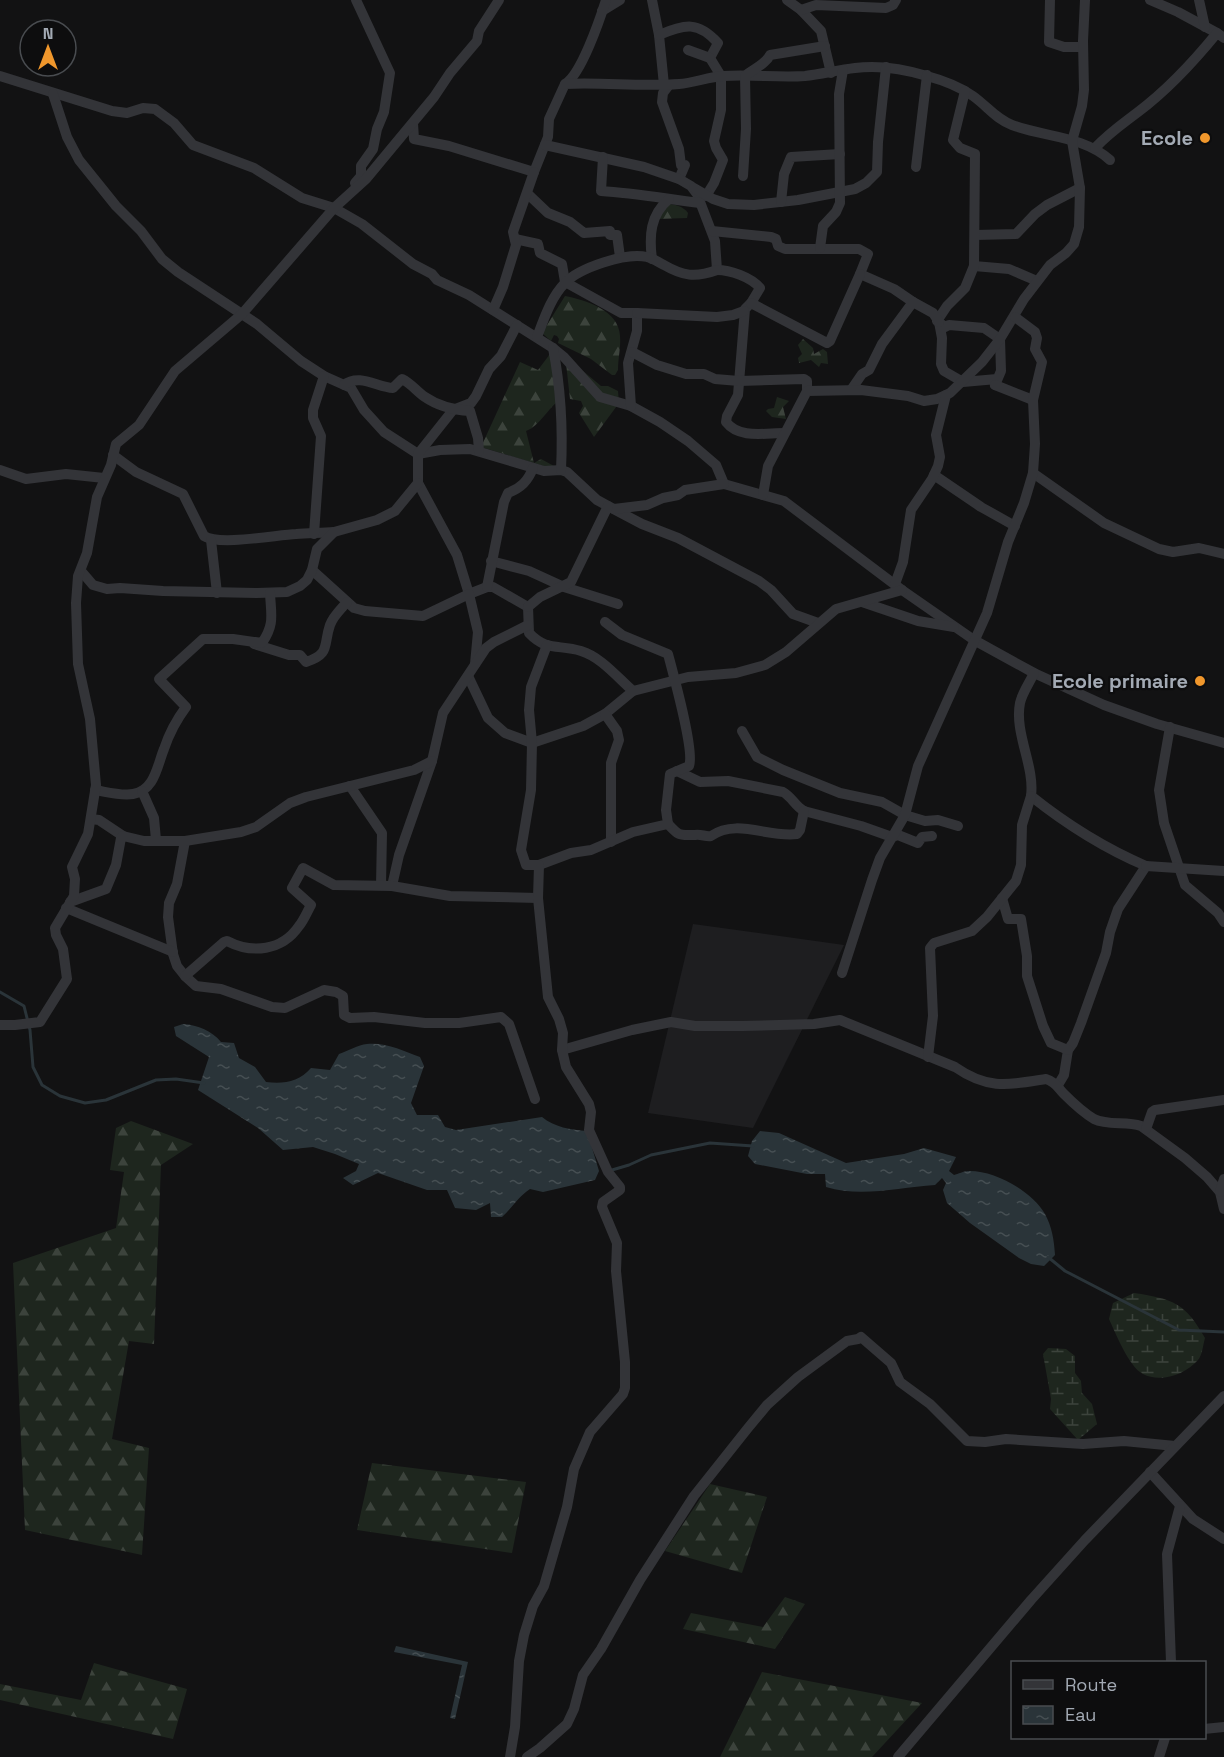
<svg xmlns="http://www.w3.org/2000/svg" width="1224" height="1757" font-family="'Space Grotesk',sans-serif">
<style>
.built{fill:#1e1e20}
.forest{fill:url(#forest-firs)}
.wetland{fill:url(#wetland-marsh)}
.water{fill:url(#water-ripples)}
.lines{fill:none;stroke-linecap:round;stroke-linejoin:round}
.stream{stroke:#2a3439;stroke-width:3}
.minor{stroke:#333438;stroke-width:10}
.poi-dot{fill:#f0972c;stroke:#0d0d0e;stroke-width:2}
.labels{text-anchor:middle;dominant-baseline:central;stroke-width:4.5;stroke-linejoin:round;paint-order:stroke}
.poi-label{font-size:20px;font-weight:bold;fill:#a3aab4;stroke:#0d0d0e;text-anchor:end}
</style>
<defs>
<pattern id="forest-firs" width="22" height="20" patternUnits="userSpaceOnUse" patternTransform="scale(1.5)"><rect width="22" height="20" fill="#1e261e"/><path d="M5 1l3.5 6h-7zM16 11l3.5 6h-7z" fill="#3c433c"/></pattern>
<pattern id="wetland-marsh" width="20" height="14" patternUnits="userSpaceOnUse" patternTransform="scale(1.5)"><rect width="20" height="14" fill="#1e261e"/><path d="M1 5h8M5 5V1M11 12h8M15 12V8" fill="none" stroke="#3c433c"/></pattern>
<pattern id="water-ripples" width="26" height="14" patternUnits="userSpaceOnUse" patternTransform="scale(1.5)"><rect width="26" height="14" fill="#2a3439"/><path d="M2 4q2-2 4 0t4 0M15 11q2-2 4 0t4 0" fill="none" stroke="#464f53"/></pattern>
</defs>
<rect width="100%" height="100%" fill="#121213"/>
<polygon class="built" points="693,924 844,945 753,1128 648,1113"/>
<g class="forest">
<path d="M667 204C674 204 683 206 688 213L687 218 657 219Z"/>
<path d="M565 296C585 300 619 310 620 336 621 347 618 358 618 370L615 375H612L591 359 558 343 559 339 557 336 554 335 551 341 542 333Z"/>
<polygon points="803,339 813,348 814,354 823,349 827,352 828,364 821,363 819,367 811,360 799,363 798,358 802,354 798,345"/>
<path d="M550 354 558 401C547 410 539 426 526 431L534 463 541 459 554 466 547 467 481 447 520 362 538 370Z"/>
<polygon points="566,363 583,371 601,386 608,386 618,391 619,403 594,437 579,413 583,406 581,401 570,399"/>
<polygon points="777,397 789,401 783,407 786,419 772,417 766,411 768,409 774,408"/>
<polygon points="131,1121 193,1144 161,1165 154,1344 129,1341 112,1439 149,1448 142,1555 25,1530 13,1263 116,1228 124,1172 110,1170 116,1128"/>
<polygon points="372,1463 526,1482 512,1553 357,1530"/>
<polygon points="710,1484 767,1497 742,1573 665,1551"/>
<polygon points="785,1597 805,1604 775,1649 683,1629 691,1613 763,1627"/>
<polygon points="94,1663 187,1689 173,1739 0,1700 0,1684 81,1700"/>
<polygon points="762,1672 922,1703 872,1757 720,1757"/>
</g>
<g class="wetland">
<path d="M1134 1293C1174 1299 1185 1303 1205 1338 1203 1345 1202 1356 1198 1360 1185 1375 1160 1383 1143 1374 1129 1367 1115 1332 1109 1319L1113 1303Z"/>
<polygon points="1048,1348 1066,1349 1075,1356 1075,1373 1081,1381 1082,1393 1092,1404 1097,1424 1078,1440 1050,1409 1051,1399 1043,1354"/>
</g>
<g class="water">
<path d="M183 1024C198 1025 212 1031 221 1042L234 1043 239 1058 255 1067 266 1082C284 1084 299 1082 311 1068L330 1070 339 1054C348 1051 358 1045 367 1044 385 1042 404 1051 420 1057L424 1066 411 1103 417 1115H438L445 1127 456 1130 542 1117C554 1127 571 1130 587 1131L599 1171 595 1180 543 1192 530 1189C519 1196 512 1208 502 1217H491L490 1203 476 1210 455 1208 447 1190H427L378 1173 353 1185 343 1178 356 1171 359 1164 335 1154 313 1147 283 1150 258 1128 198 1090 209 1057 176 1036 174 1027Z"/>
<path d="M760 1131 779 1133 846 1163 904 1154 924 1148 956 1157 949 1171 954 1175C958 1174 964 1171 968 1171 994 1170 1032 1191 1045 1214 1052 1227 1054 1240 1055 1255L1044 1266 1031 1264 1019 1258 970 1223 947 1203 943 1190 946 1183 942 1178 935 1185C899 1187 862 1198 826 1187L825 1174H807L755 1164 748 1156 752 1141Z"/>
<polygon points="396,1646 468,1662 455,1719 450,1718 462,1665 394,1652"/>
</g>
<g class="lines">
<g class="stream">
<polyline points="0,992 24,1006 30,1030 33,1067 42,1085 60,1096 85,1103 106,1100 156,1080 176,1079 204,1083"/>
<polyline points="612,1170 629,1165 651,1155 710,1143 753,1146"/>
<polyline points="1048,1257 1065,1271 1179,1330 1224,1332"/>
</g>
<g class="minor">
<polyline points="652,0 659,35 664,85"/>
<polyline points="787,0 801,10 821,31 831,73"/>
<polyline points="1050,0 1049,42 1064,47 1083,47"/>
<polyline points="1150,0 1178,12 1217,33"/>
<polyline points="1199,0 1205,27"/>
<polyline points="801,10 816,5 886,8 893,5 896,0"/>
<polyline points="602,11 620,0"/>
<path d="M659 35C685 24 698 21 718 43L710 58 721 76V110L714 141 716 148 723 160 714 183 706 196"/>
<polyline points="688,50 710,58"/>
<polyline points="0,76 112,111 127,113 143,108 155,109 174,123 193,145 254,168 302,198 334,208 362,224 413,264 432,274 437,280 469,295 553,348 564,357 600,397 631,406 660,422 688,441 716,465 724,484 784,501 902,590 974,640 1034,673 1104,705 1157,724 1224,743"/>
<path d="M565 84C581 75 600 19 606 0"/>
<polyline points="669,85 663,93 662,102 679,149 681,165 685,165 679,179"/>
<polyline points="53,94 67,137 79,160 116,206 141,231 162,259 178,272 257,324 301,361 324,376 351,388 364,410 384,432 418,454 440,450 470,449 544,471 561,470 567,472 597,500 608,506 642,524 678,538 759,581 771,590 793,614 818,623"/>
<path d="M413 123 414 139 449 146 534 172 548 137 549 119 565 84C603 82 641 87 679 84 694 83 708 77 723 76 751 74 778 78 805 76 822 74 838 70 855 68 879 65 904 69 927 76 942 80 960 87 973 96 987 106 996 119 1012 125 1044 137 1084 136 1110 160"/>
<path d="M545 145 644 167 679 179 691 186 697 194 715 241 717 270C730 270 751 277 760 288L751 303 745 309 738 395 727 416 726 422C739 439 765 433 784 433"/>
<path d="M1095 148C1109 133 1121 125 1138 112 1166 91 1195 60 1217 33L1224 38"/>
<path d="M603 157 601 191C634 193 667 199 700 203"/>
<polyline points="916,167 927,75"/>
<path d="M743 176 746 129 745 76C753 69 766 64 770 55L825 46"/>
<polyline points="355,183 361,176 361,166 373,149 377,129 384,112 390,73 356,0"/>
<polyline points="694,188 713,199 728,204 754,205 798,200 855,189 866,183 877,172 878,142 886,67"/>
<polyline points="528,194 548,213 570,222 584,233 610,231 610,235 617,235 620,257"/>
<polyline points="781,202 784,174 791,157 840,154"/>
<polyline points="712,231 771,237 776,239 778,246 785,249 859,249 868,254 860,274 894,289 913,302"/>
<polyline points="975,235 1016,234 1035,214 1047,205 1080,188"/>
<polyline points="515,239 538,244 540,253 562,264 565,282 621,313 637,313 637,331 628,363 631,406"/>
<polyline points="820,248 823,226 836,212 840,203 839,94 843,70"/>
<path d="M652 259C649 236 650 215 669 199"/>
<polyline points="974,266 1009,269 1037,281"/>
<polyline points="751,303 827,343 830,341 860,274"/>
<polyline points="493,310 503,287 516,245 513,232 534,172"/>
<polyline points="637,313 717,317 733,315 744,311"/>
<polyline points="937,321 947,306 965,288 974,266 975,154 960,148 953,140 965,91"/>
<polygon points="939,322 945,327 949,325 984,328 1000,339 1001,371 995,385 997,379 963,382 944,371 941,364 942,338"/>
<polyline points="517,325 501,356 489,369 476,396 471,403 453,410 418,454 418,483 457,555 469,594 487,587 493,587 528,607"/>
<path d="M537 337C544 319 551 297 565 283 579 268 626 252 647 257 653 258 658 262 664 265 683 276 695 278 717 270"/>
<path d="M553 348C561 389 563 429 561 470"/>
<polyline points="632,352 657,365 686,374 704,374 715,379 739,381 804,379 807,381 807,391"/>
<path d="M344 385C359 373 377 387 393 388L402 379C412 384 416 391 425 397 438 406 454 410 470 411L478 438 479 451"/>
<polyline points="995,385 1033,400"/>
<polyline points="851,390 862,374 869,370 882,344 913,302 933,313 939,322"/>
<path d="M113 455 136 472 183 494 204 536C219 546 276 535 296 534 309 533 321 533 334 532"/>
<polyline points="0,470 26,479 66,474 104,478"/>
<polyline points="1033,473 1104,523 1159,549 1173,552 1199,548 1224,554"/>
<polyline points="934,475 981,507 1015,526"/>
<polyline points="763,495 768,466 807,391 861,390 908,396 924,401 937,399 950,393 982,362 1000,339 1024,299 1050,265 1066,253 1074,244 1079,227 1080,188 1072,141 1082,106 1084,90 1083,41 1085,0"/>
<polyline points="614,509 647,505 663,498 678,495 685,490 724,484"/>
<polyline points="314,534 321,436 313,418 313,410 324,376"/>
<polyline points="211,540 217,593"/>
<polyline points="491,561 529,571 564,587 618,604"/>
<polyline points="312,570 354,608 365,611 423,616 469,594 478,632 475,664"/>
<polyline points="81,571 93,585 107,589 120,588 163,591 257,593 287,592 300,586 307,580 312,570 317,549 334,532 377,520 395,511 418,483"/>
<polyline points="895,584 903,562 911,510 932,479 938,466 940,457 936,435 946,395"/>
<path d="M487 587 504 502 508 493C521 488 528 481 533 468"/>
<polyline points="862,602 918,621 954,627"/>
<path d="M528 607 529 633C547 652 559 644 581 651 601 657 617 677 633 691"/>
<polyline points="528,607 540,597 571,582 608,506"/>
<path d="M254 644 289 655H300L306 662C331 654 323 645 330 625 333 616 341 609 347 602"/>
<path d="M1034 673C1030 682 1022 693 1020 703 1014 733 1035 766 1031 796 1066 824 1104 848 1146 866L1118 909 1110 932 1106 953 1081 1023 1073 1043 1068 1050 1064 1075 1058 1085"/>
<polyline points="468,676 488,718 505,733 532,743 583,726 605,714 633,691 688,677 736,673 765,665 786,652 836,609 902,590"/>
<polyline points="605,714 617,731 619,740 611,763 611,842"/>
<polyline points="1170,727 1159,790 1164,823 1185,885 1218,913 1224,922"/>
<polyline points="742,731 757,757 783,770 840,793 882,802 905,815 925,821 938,820 958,826"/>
<path d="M677 771 700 782 728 781 783 792C792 797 795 806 804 811L861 826 892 837 898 835 918 843 922 837 932 836"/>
<polyline points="350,786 382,833 381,885"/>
<path d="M95 790C107 792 121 796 133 794 155 790 157 766 164 749 169 734 177 719 186 707L159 679 203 639H233L262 643C275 624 271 615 270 593"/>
<polyline points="142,791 154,818 156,840"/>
<polyline points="91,819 99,820 123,836"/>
<path d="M668 824C680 837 679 835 695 835 701 834 706 837 711 836 737 818 768 838 797 834L800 830 804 811"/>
<polyline points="185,841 177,884 169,903 168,917 173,954 177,966 185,976 196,986 221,989 272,1007 285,1008 324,990 336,992 343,996 344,1015 350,1018 374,1017 425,1023 459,1023 501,1017 509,1024 535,1099"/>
<path d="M539 865 571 853 591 850 633 832 668 824 666 810 670 774 689 766C695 752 673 673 668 654L622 635 605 622"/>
<polyline points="1146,866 1224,871"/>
<polyline points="392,886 399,855 432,761 443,713 486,648 494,642 528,625"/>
<polyline points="1002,898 1008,919 1021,919 1027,956 1027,976 1043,1026 1051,1043 1068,1050"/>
<polyline points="70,902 106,889 116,865 121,838 123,836 144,841 185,841 241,832 256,827 290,803 306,797 414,770 432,761"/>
<polyline points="66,908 173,952"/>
<polyline points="842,973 872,880 880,858 905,815 918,766 987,613 1008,542 1024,503 1033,473 1035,444 1033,400 1042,362 1035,349 1037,338 1035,332 1015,317"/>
<path d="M185 976 224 942 227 941C252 954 282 951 299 926 304 920 307 912 311 905L292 888 303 868 334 885 392 886 450 896 538 898"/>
<polyline points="0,1025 15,1025 40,1022 67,979 63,949 56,935 55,928 74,896 75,879 72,867 88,834 96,785 90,719 78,664 76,603 78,576 87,553 97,497 111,465 116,444 139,425 175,371 242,314 334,208 366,179 434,97 450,73 477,41 479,31 499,0"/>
<path d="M562 1050 632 1030 671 1022 695 1026H742L814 1024 840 1020 955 1067C988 1090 1008 1085 1046 1079 1056 1082 1058 1088 1064 1094 1072 1102 1084 1113 1094 1119 1108 1126 1126 1121 1141 1126L1185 1158 1207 1177 1220 1192 1224 1209"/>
<polyline points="928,1057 933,1016 930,948 934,943 972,931 987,917 1016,881 1021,865 1022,825 1031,796"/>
<polyline points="1146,1129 1152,1112 1155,1110 1224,1100"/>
<polyline points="1220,1192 1224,1179"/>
<polyline points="1150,1472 1193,1519 1224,1539"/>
<polyline points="1171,1662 1167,1554 1180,1506"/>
<polyline points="1204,1729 1224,1727"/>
<polyline points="510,1757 515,1727 519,1661 524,1635 533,1606 544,1586 567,1507 574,1469 590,1432 623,1394 625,1388 625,1362 616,1271 617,1243 602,1207 603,1202 620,1190 620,1187 608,1172 589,1130 591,1112 589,1104 566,1067 562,1050 563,1033 559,1019 548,997 538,898 539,865 526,865 521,850 531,790 532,743 529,710 531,687 547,645"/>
<polyline points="527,1757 540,1748 567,1724 574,1709 583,1675 601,1649 640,1580 694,1496 748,1428 767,1405 798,1377 847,1341 858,1339 861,1337 891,1363 900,1382 930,1404 967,1441 985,1442 1006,1439 1083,1444 1124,1441 1175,1446"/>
<polyline points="898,1757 1031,1600 1085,1540 1224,1396"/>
<polyline points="1159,1757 1165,1738"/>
</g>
</g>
<g class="poi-dot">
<circle cx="1205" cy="138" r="6"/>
<circle cx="1200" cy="681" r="6"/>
</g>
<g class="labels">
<g class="poi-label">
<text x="1193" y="138">Ecole</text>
<text x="1188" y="681">Ecole primaire</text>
</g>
</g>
<rect x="1011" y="1661" width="195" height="78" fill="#0d0d0e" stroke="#494c50" stroke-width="1.5"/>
<rect x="1023" y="1680" width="30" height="9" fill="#333438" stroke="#494c50" stroke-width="1.5"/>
<text x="1065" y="1691" font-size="18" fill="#a3aab4">Route</text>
<rect x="1023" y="1706" width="30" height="18" fill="url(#water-ripples)" stroke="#494c50" stroke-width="1.5"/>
<text x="1065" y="1721" font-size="18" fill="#a3aab4">Eau</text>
<g transform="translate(48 48)"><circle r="28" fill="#0d0d0e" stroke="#494c50" stroke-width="1.5"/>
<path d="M0-4.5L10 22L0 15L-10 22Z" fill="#f0972c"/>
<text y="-9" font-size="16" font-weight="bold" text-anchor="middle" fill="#a3aab4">N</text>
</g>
</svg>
